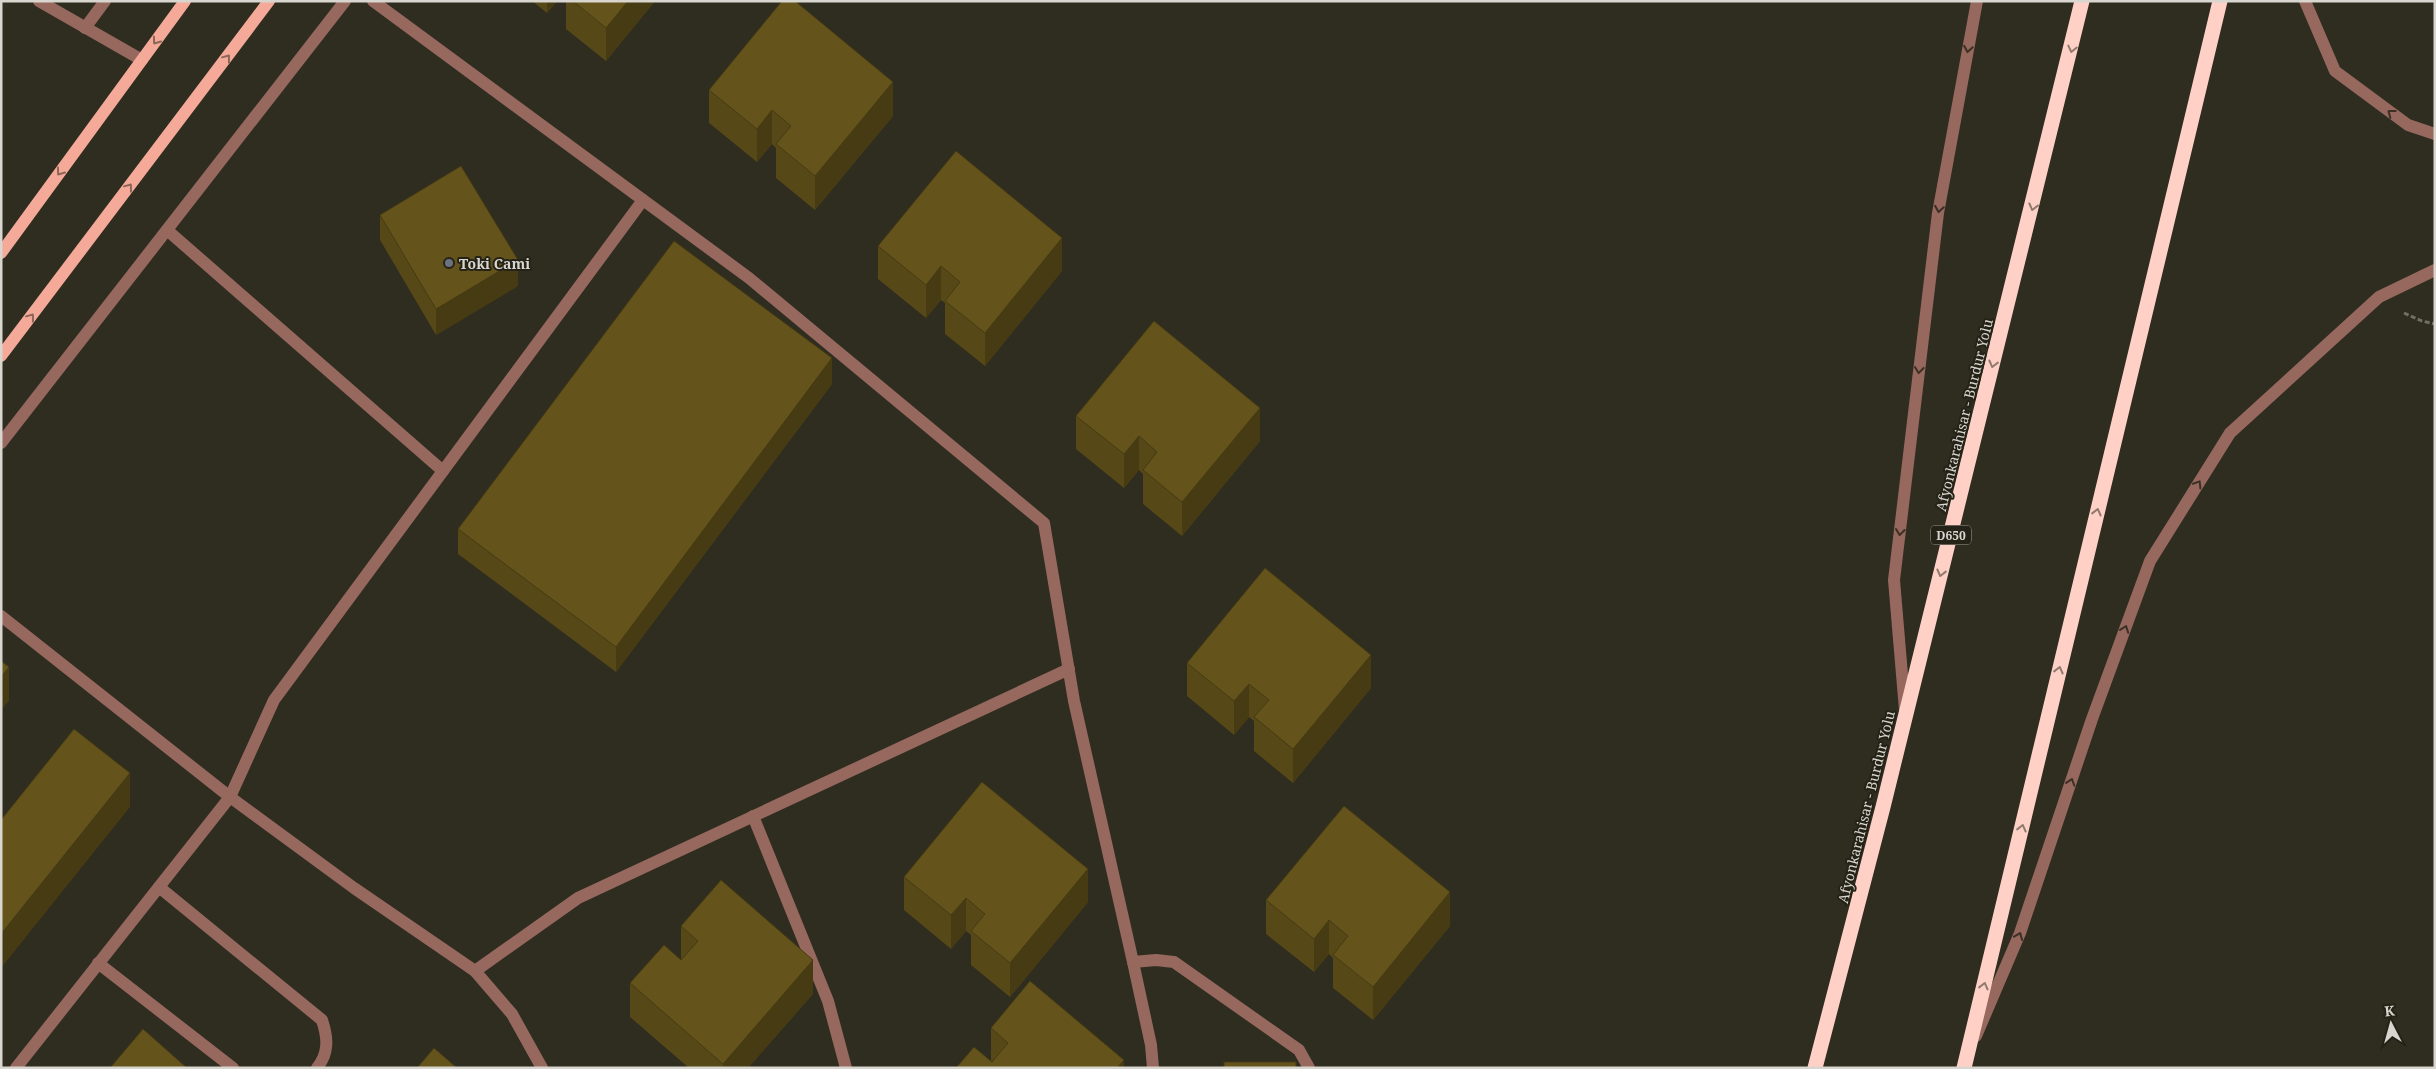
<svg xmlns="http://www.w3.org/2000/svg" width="2436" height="1069" font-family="'Noto Serif',serif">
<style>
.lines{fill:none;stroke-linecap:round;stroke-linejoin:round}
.path{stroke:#727066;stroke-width:3;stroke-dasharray:5 2.5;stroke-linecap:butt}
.minor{stroke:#96685e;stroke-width:12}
.major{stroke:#f5aa99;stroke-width:12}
.highway{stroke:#ffd1c6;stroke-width:15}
.wall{fill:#564817}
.shaded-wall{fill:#463b13}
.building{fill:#64541b;stroke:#463b13}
.oneway{stroke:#8d6658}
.oneway2{stroke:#3c3025}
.oneway3{stroke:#927a6e}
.worship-dot{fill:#6b7280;stroke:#252217;stroke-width:2}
.labels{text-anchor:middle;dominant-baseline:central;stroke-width:4;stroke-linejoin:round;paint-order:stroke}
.shield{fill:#252217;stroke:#a2a098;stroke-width:1}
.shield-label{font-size:12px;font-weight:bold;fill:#d8d6cf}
.poi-label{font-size:14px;font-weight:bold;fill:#d8d6cf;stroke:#252217;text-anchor:start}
.street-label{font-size:14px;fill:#d8d6cf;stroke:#252217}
</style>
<rect width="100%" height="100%" fill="#2f2c20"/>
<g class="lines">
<polyline class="path" points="2404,313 2422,321 2435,324"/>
<g class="minor">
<polyline points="39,1 142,60"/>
<polyline points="373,1 749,278 1044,523 1074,701 1133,962 1151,1045 1153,1068"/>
<polyline points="2305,1 2335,71 2408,125 2435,134"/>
<polyline points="85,28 105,1"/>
<polyline points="167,230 443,471"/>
<polyline points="1,443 345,1"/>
<polyline points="1,616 230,797 354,888 475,971 512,1014 542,1068"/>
<polyline points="1905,710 1894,580 1938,213 1977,1"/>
<polyline points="753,816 828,1001 846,1068"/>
<path d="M159 887 322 1020C328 1038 329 1053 317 1068"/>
<polyline points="1133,962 1156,960 1174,962 1299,1050 1309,1068"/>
<polyline points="98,963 233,1068"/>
<polyline points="475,971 578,898 1069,669"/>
<polyline points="1976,1036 2020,933 2092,719 2150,561 2230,433 2379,297 2435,270"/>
<polyline points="16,1068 230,797 274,700 643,200"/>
</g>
<g class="major">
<polyline points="1,253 185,1"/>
<polyline points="1,356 269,1"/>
</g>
<g class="highway">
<polyline points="1815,1068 1883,807 2082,1"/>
<polyline points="1964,1068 2220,1"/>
</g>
</g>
<g class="wall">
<polygon points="532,1 557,1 547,13"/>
<polygon points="566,1 655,1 606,61 566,29"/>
<polygon points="709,90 893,116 815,210 776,178 776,148 772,144 757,162 709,123"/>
<polygon points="380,215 518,286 436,335 380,240"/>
<polygon points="878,246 1062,271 985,366 945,334 945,303 941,300 926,318 878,279"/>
<polygon points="832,384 616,672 458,554 458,529"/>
<polygon points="1076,416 1260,441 1182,536 1143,504 1143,474 1139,470 1124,488 1076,449"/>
<polygon points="1187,663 1371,688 1293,783 1254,751 1254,721 1249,717 1234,735 1187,696"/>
<polygon points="904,877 1088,902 1010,997 971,965 971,935 966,931 951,949 904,910"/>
<polygon points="1266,900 1450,926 1373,1020 1333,988 1333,958 1329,954 1314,972 1266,934"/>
<polygon points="681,926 813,994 748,1068 689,1068 630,1017 630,983 681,960"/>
<polygon points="991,1028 1124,1068 956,1068 991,1061"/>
</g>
<g class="shaded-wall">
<polygon points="547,1 557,1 547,13"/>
<polygon points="628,1 655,1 606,61 606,28"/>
<polygon points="893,82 893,116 815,210 815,176"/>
<polygon points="772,110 772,144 757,162 757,129"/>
<polygon points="1062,238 1062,271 985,366 985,333"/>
<polygon points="518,260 518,286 436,335 436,309"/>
<polygon points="941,266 941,300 926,318 926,285"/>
<polygon points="832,358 832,384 616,672 616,647"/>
<polygon points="1260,408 1260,441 1182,536 1182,502"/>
<polygon points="1139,436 1139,470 1124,488 1124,454"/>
<polygon points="1371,655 1371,688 1293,783 1293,749"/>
<polygon points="9,667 9,701 1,710 1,677"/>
<polygon points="1249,684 1249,717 1234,735 1234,701"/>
<polygon points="130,773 130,807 1,968 1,934"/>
<polygon points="1088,869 1088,902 1010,997 1010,963"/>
<polygon points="1450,892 1450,926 1373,1020 1373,987"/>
<polygon points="966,898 966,931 951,949 951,915"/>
<polygon points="1329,920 1329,954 1314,972 1314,939"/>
<polygon points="813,960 813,994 748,1068 723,1068 723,1064"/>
<polygon points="1124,1060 1124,1068 1117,1068"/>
</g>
<g class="building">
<polygon points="573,1 628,1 606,28"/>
<polygon points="782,1 795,1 893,82 815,176 776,144 791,126 772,110 757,129 709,90"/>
<polygon points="956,151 1062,238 985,333 945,301 960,282 941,266 926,285 878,246"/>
<polygon points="461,166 518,260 436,309 380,215"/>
<polygon points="674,241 832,358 616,647 458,529"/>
<polygon points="1154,321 1260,408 1182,502 1143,470 1157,452 1139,436 1124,454 1076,416"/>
<polygon points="1265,568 1371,655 1293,749 1254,717 1269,700 1249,684 1234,701 1187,663"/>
<polygon points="1,661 9,667 1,677"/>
<polygon points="74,729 130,773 1,934 1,820"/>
<polygon points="982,782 1088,869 1010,963 971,931 985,914 966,898 951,915 904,877"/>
<polygon points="1344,806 1450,892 1373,987 1333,955 1348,936 1329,920 1314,939 1266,900"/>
<polygon points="721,880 813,960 723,1064 630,983 664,945 681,960 698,941 681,926"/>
<polygon points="1030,981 1124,1060 1117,1068 956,1068 974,1047 992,1062 1008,1043 991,1028"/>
<polygon points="143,1029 187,1068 110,1068"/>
<polygon points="434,1048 457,1068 417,1068"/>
<rect x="1224" y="1062" width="72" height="6"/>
</g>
<defs><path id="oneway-chevron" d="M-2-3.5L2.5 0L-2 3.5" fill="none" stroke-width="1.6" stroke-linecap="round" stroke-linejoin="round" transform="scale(1.25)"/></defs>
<g class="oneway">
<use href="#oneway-chevron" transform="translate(156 41) rotate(126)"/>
<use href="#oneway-chevron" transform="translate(227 58) rotate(-53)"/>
<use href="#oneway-chevron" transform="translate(60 172) rotate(126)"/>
<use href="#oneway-chevron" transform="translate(129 187) rotate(-53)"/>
<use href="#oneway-chevron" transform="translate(31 317) rotate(-53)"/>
</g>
<g class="oneway2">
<use href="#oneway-chevron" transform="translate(1968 49) rotate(100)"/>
<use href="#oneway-chevron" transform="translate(2391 113) rotate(-143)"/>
<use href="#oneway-chevron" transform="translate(1939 209) rotate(99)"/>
<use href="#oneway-chevron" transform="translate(1919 370) rotate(97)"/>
<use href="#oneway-chevron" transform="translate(2198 484) rotate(-58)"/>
<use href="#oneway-chevron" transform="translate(1900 532) rotate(97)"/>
<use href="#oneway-chevron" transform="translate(2125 629) rotate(-70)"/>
<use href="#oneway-chevron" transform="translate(2071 782) rotate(-71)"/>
<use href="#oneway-chevron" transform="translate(2019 936) rotate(-68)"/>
</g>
<g class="oneway3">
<use href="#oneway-chevron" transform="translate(2072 49) rotate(103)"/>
<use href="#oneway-chevron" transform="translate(2033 207) rotate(104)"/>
<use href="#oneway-chevron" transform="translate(1993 364) rotate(104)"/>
<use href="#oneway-chevron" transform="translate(2097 512) rotate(-76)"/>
<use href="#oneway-chevron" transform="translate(1941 573) rotate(104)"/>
<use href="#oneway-chevron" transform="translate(2059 670) rotate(-76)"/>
<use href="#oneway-chevron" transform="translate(2022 828) rotate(-76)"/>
<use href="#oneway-chevron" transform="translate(1984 986) rotate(-76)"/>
</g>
<circle class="worship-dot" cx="449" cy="263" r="5"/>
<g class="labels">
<rect class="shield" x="1931" y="525.5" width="40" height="19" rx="4"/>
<g class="shield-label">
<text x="1951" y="535">D650</text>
</g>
<g class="poi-label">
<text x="459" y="263">Toki Cami</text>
</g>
<g class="street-label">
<text transform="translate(1964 415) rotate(-76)">Afyonkarahisar - Burdur Yolu</text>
<text transform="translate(1866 807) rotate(-76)">Afyonkarahisar - Burdur Yolu</text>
</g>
</g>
<rect width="2436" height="1069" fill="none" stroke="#d8d6cf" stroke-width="5"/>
<g transform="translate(2391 1024) rotate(354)" stroke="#252217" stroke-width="4" paint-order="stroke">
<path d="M0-4L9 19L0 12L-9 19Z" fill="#d8d6cf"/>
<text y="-8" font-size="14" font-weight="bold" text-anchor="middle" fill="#d8d6cf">K</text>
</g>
</svg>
